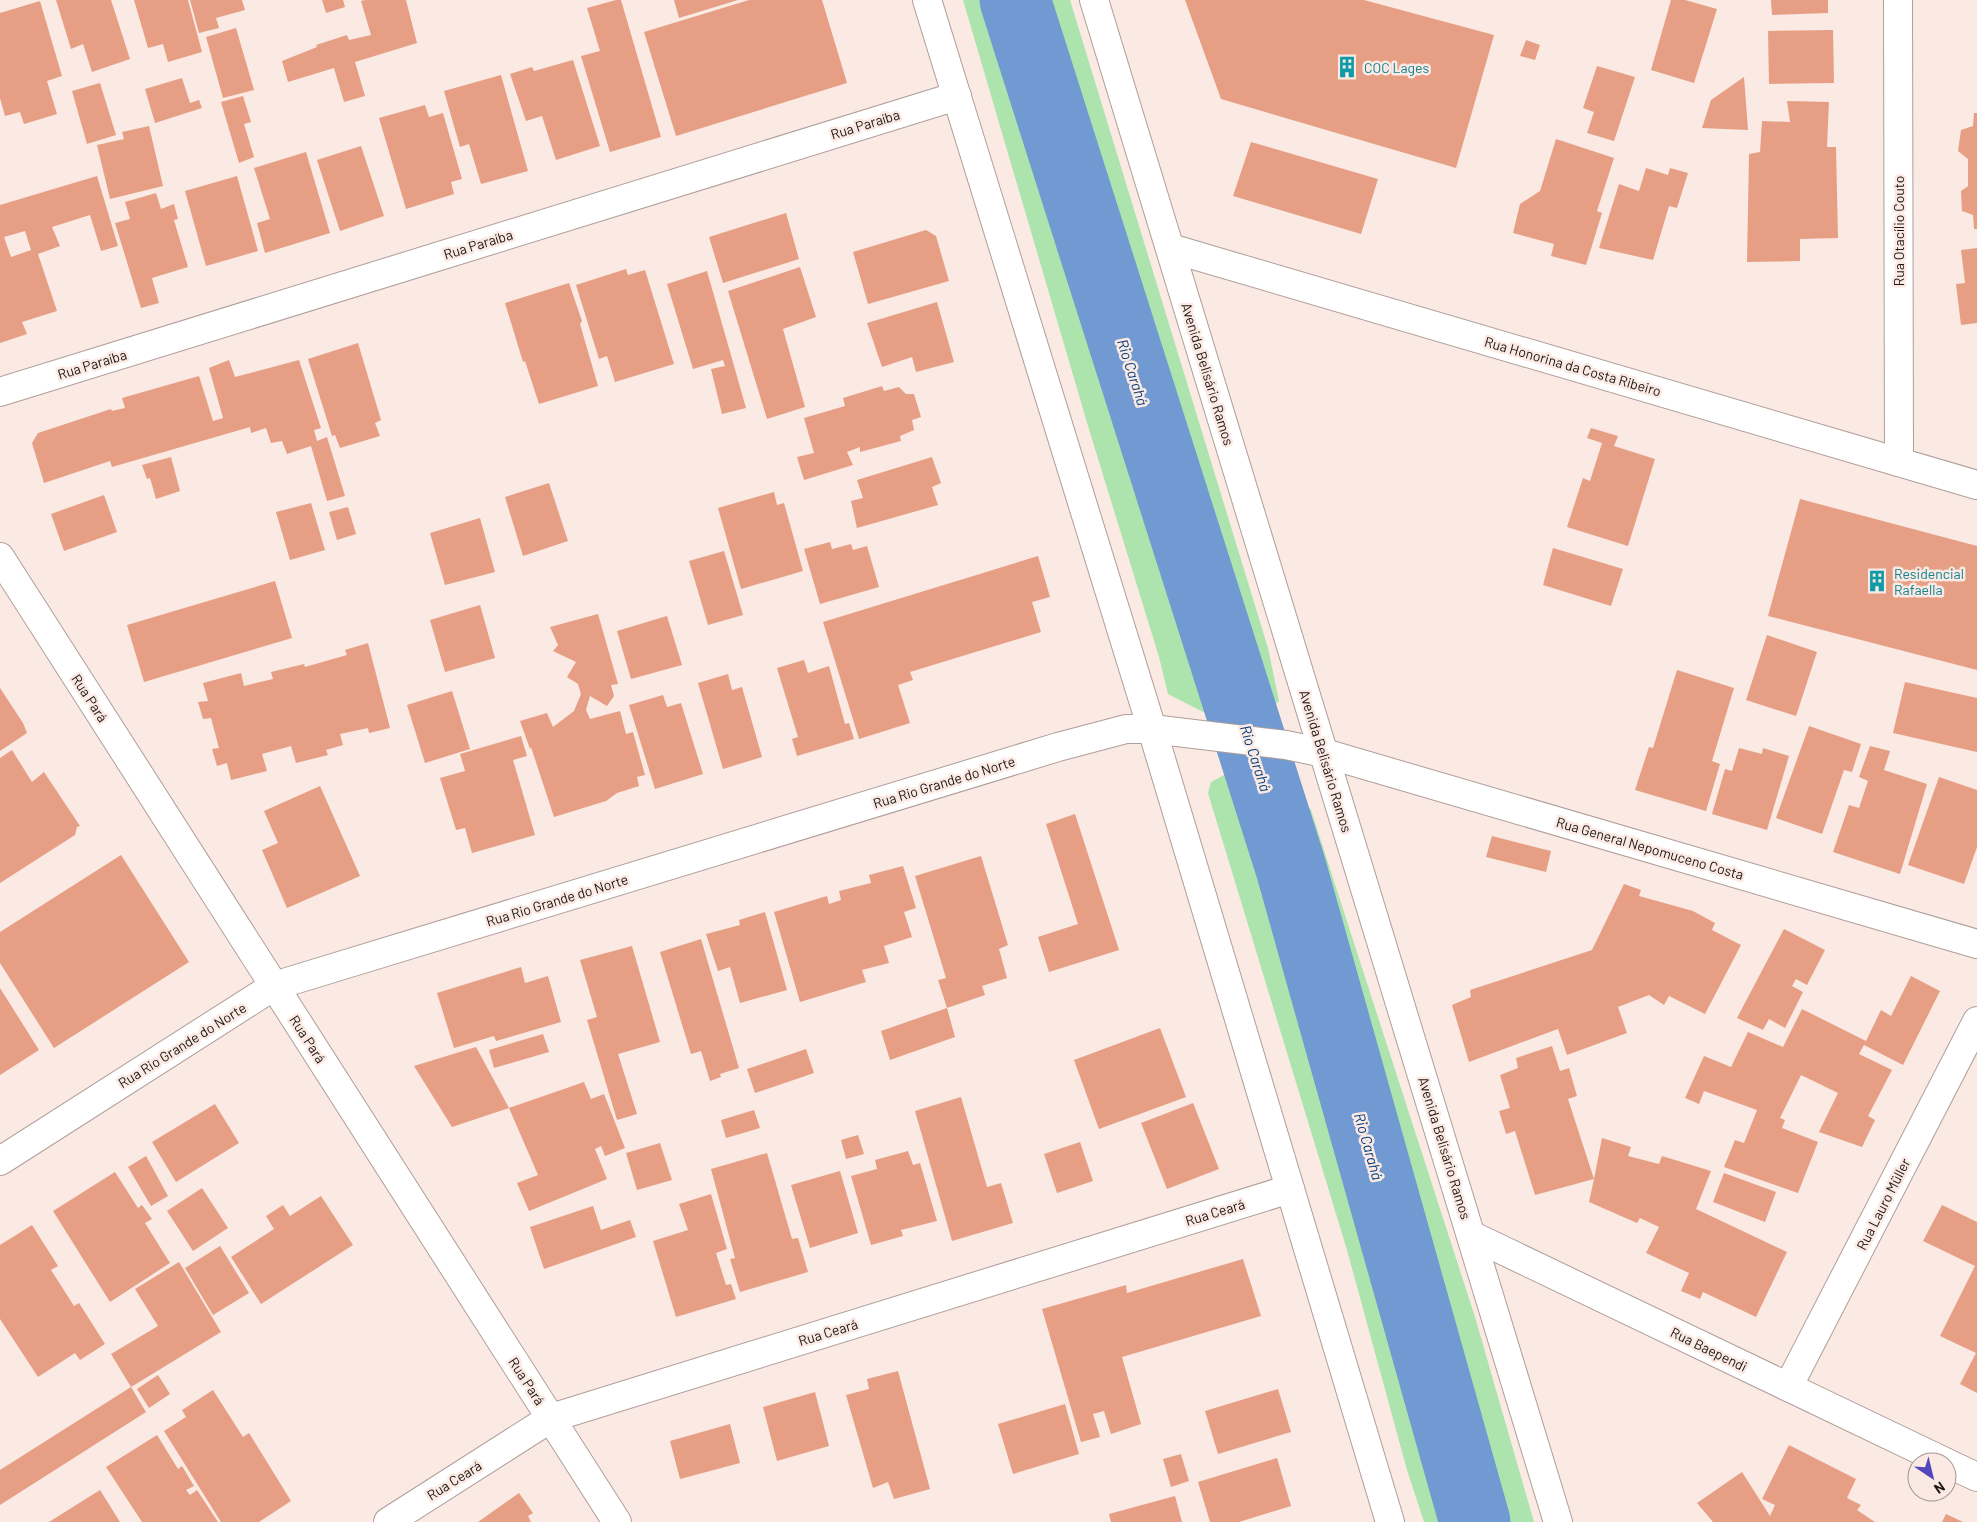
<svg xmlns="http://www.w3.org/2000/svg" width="1977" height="1522" font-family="Barlow,sans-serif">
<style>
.green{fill:#ade4ae}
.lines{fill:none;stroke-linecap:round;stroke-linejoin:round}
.river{stroke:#709ad1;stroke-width:71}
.building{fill:#e69f84;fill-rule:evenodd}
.street-casing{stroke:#af9e99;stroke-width:30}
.secondary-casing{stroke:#af9e99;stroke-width:30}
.primary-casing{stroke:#af9e99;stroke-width:30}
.street{stroke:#fff;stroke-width:28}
.secondary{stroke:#fff;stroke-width:28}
.primary{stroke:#fff;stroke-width:28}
.labels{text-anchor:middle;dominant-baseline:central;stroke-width:5;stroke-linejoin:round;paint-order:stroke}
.culture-label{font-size:14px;fill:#0d838f;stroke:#fbe9e3;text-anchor:start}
.street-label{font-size:14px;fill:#1c1614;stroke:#fbe9e3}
.water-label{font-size:15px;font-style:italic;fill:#004080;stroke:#fbe9e3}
</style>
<rect width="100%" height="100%" fill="#fbe9e3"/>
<g class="green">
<polygon points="963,0 1070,0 1268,648 1279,701 1261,717 1203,712 1168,694 1159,657 1088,426"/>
<polygon points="1233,773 1292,783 1311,810 1475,1317 1534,1522 1424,1522 1407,1470 1347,1250 1208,793 1211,782 1224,775"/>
</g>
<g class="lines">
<polyline class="river" points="1015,0 1291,868 1475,1522"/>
</g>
<g class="building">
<polygon points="56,0 111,0 130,59 92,72 83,44 71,49"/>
<polygon points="134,0 188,0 202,52 168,62 163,44 148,48"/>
<polygon points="190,0 242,0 245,10 216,18 219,28 199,33"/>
<polygon points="322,0 343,0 345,7 326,13"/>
<polygon points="365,0 406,0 417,43 355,62 365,96 344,102 334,68 288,82 282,61 317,47 316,45 347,35 349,40 371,35 361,1"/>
<polygon points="616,0 621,0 661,137 610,152 581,56 600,51 587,8"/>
<polygon points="674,0 738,0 679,18"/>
<polygon points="749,0 822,0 847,83 676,136 644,32"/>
<polygon points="1185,0 1364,0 1494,35 1456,168 1221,99"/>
<polygon points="1671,0 1685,0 1717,9 1694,83 1651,70"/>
<polygon points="1771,0 1828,0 1828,13 1772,15"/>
<polygon points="40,1 62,76 47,81 57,114 24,124 20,112 5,116 0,98 0,13"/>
<polygon points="236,28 254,90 223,98 206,37"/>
<polygon points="1833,30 1834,83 1769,84 1768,31"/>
<polygon points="1526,40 1540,45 1535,60 1520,56"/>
<polygon points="573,60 600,146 556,160 542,116 526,121 510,74 532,67 534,71"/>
<polygon points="1597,66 1635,77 1614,141 1587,133 1594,112 1583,108"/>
<polygon points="501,75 528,171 481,184 469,144 460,147 444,91"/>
<polygon points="1744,77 1748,130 1702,128 1711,100"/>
<polygon points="182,78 190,103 199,100 202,108 155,123 145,89"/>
<polygon points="100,83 116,135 87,144 72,91"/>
<polygon points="243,96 251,122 244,124 254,157 239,163 221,102"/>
<polygon points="1787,101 1829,102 1827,147 1836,147 1838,238 1800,239 1800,261 1747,262 1749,154 1760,152 1762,121 1790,122"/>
<polygon points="425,105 429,117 443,113 462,179 451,182 454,194 406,209 379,118"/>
<polygon points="1974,113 1977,113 1977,229 1974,229 1973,215 1962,211 1961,191 1968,186 1968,159 1958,151 1961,130 1973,126"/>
<polygon points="149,126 163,186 110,199 97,145 124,139 122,132"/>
<polygon points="1556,139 1614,158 1597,211 1602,213 1586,265 1551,256 1554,244 1513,233 1520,204 1540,191"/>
<polygon points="1251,142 1378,179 1361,234 1233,196"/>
<polygon points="361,146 384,216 340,231 317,160"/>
<polygon points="306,152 330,233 265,253 257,223 270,219 254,168"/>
<polygon points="1646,168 1668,175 1670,168 1688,173 1677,208 1669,206 1653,260 1599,248 1619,184 1639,191"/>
<path d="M97 176 118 246 101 251 90 215 52 227 60 246 38 254 57 311 22 322 27 334 0 343V205ZM25 231 31 250 11 257 4 237Z"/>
<polygon points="237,176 258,251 206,266 185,191"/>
<polygon points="156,193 161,209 174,204 178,219 174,220 188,267 152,278 159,303 141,308 115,223 130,219 125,202"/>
<polygon points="786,213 799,259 723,283 709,237"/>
<polygon points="926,230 936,236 949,281 868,304 853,252"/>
<polygon points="1977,248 1977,323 1961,325 1956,284 1965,283 1961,250"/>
<polygon points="800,267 816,317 783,329 805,407 767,419 728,291"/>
<polygon points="626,269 628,275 645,270 674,364 615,382 607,356 599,359 576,285"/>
<polygon points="707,271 746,408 722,414 711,369 725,366 723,360 693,369 667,284"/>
<polygon points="569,283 582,321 580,324 598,386 539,404 525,361 523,362 505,303"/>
<polygon points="937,302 954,362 916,372 912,357 882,367 867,323"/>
<polygon points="358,343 381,420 375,423 380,436 340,448 335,435 332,436 308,359"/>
<polygon points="229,360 235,377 299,360 321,428 314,430 317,441 327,437 345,496 327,501 311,446 287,454 282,441 271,443 266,428 251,433 250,427 112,467 110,461 44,483 32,443 38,433 111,409 112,411 125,408 122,398 199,376 213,421 223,418 209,368"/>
<polygon points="882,386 884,391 899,387 906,394 914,394 921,417 912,420 914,430 900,436 901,441 860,452 860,447 847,452 853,465 804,480 797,457 814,453 804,418 845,406 843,398"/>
<polygon points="1591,428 1618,436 1614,446 1655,459 1628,546 1567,527 1583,478 1590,481 1602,443 1587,438"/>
<polygon points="171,457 180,491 156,499 150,478 147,479 142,465"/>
<polygon points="932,457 941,483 932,487 938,505 857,528 851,501 863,498 857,480"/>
<polygon points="549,483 568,541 523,556 505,497"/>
<polygon points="774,492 777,505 784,503 803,571 741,589 718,508"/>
<polygon points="104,495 117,532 64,551 51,514"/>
<polygon points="1800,499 1977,546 1977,670 1768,616"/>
<polygon points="311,503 325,550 290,560 276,512"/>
<polygon points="348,507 356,534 337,540 329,512"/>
<polygon points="480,518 495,572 445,585 430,533"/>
<polygon points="830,542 832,549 851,544 853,550 867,546 879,587 820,604 804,549"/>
<polygon points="1553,548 1623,569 1611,606 1543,585"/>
<polygon points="724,551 743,615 708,625 689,561"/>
<polygon points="1038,556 1050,597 1032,602 1041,632 910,672 913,680 898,685 910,723 859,739 823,622"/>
<polygon points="275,581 292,638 144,682 127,625"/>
<polygon points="480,605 495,658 445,672 430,620"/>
<polygon points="598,614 618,684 611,685 614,696 607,706 590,696 586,710 590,719 620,711 626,734 633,732 645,775 637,777 639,786 617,793 606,801 554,817 531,747 530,749 520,721 547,713 553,727 574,711 581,694 578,684 567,677 576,662 553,651 558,645 550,627"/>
<polygon points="667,616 682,665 631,679 617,631"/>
<polygon points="1767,635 1817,652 1796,716 1746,700"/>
<polygon points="368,643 390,728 369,733 368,728 340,734 343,745 326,750 328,755 296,763 291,746 262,754 267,771 231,780 227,763 217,766 212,749 219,748 211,718 203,719 198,702 208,701 203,683 241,673 244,686 273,679 271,672 304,664 305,667 347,655 345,650"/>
<polygon points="804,660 808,673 829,666 845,724 849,723 854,739 797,756 792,739 798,737 777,668"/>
<polygon points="1677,670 1734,688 1712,761 1720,764 1706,811 1635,790 1649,747 1653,748"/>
<polygon points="728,674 732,690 742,687 762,757 723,769 698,683"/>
<polygon points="1905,682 1977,698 1977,752 1893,733"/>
<polygon points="0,688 23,723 27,733 0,751"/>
<polygon points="452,691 470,749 425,763 407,705"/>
<polygon points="663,695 667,707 681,703 703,774 655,789 629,705"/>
<polygon points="1809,726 1861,744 1852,772 1844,770 1822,834 1776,818"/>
<polygon points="521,736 527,756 513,760 535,835 472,853 465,828 456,830 440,778 465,771 460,754"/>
<polygon points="1870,746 1890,751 1884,770 1927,784 1900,874 1833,852 1849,805 1859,808 1868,781 1859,777"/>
<polygon points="1739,748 1762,754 1763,748 1789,756 1767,830 1712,814 1725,769 1732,771"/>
<polygon points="12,750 32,782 44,772 80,826 77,827 75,835 0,883 0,758"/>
<polygon points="1939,777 1977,790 1977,847 1964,884 1908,865"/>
<polygon points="320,786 360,876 287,908 262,850 278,843 264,811"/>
<polygon points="1075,814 1119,950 1049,972 1038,937 1078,924 1046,824"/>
<polygon points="1492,836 1551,851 1546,872 1486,857"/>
<polygon points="121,855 189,962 54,1048 0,963 0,932"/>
<polygon points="981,856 1008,945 999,949 1007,978 982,986 985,995 947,1008 938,980 946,978 915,876"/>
<polygon points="903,866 916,908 904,912 912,937 884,946 889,963 862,970 866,982 800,1002 774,912 827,896 829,904 841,900 839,891 871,883 869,875"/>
<polygon points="1624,884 1641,890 1639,896 1693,911 1715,923 1712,930 1741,945 1705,1014 1669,996 1664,1005 1649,995 1618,1007 1627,1033 1567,1055 1558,1029 1469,1062 1452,1005 1471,997 1470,990 1592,950"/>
<polygon points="765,912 787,990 740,1003 730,967 718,971 706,934 740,925 739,920"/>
<polygon points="1784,929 1825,950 1807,985 1796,979 1792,986 1803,992 1785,1028 1769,1019 1763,1030 1737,1018"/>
<polygon points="701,939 739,1068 720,1074 721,1077 710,1081 701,1051 691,1054 660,952"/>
<polygon points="632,946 660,1042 618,1054 637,1114 617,1120 587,1020 597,1017 580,960"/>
<polygon points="521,967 525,983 548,976 561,1022 496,1041 494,1036 454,1048 437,993"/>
<polygon points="1911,976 1940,991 1903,1065 1864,1045 1859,1054 1892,1070 1868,1116 1875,1120 1862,1147 1819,1132 1838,1093 1801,1075 1780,1118 1785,1120 1782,1128 1818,1142 1798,1193 1724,1167 1735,1140 1744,1143 1757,1110 1704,1091 1699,1104 1685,1098 1704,1056 1731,1067 1748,1032 1783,1047 1802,1009 1866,1041 1881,1010 1891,1016"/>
<polygon points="0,988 39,1050 0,1075"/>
<polygon points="947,1008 955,1037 890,1060 881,1031"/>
<polygon points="1160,1028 1186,1097 1099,1129 1074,1060"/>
<polygon points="543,1034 549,1052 494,1068 489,1050"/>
<polygon points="1552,1046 1560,1071 1569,1068 1577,1096 1568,1099 1594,1179 1602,1138 1631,1147 1628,1156 1659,1164 1662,1156 1711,1171 1696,1209 1787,1252 1756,1317 1703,1292 1700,1299 1681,1291 1689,1273 1646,1253 1659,1227 1640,1218 1637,1223 1589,1202 1594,1179 1535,1195 1515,1131 1506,1134 1499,1111 1510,1108 1500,1075 1518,1068 1516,1058"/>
<polygon points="476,1047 509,1108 452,1127 414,1066"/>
<polygon points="806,1049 814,1073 755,1093 747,1069"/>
<polygon points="584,1082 591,1099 604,1094 625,1148 605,1156 601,1146 595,1149 607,1179 529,1211 517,1183 538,1175 509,1108"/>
<polygon points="961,1097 987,1187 1001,1183 1013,1223 952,1241 915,1111"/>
<polygon points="1193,1103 1219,1169 1167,1189 1141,1123"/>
<polygon points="215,1104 239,1143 176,1182 152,1142"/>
<polygon points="754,1110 760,1128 726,1138 721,1120"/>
<polygon points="858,1135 864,1154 846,1159 841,1140"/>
<polygon points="1080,1142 1093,1181 1057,1193 1044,1154"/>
<polygon points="660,1143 672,1180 637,1190 626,1153"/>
<polygon points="908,1151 913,1165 920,1163 937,1221 901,1230 903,1236 871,1245 851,1176 877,1169 875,1160"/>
<polygon points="767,1153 792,1239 798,1238 808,1272 740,1292 730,1259 735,1258 711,1169"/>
<polygon points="146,1156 168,1196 151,1206 128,1167"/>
<polygon points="840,1171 858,1233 810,1248 791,1185"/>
<polygon points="115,1172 138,1208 142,1205 152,1219 145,1223 170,1263 110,1302 53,1211"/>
<polygon points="1724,1173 1776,1192 1765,1222 1713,1202"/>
<polygon points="202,1188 228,1228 193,1251 167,1211"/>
<polygon points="711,1194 727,1249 716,1253 726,1285 731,1284 736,1299 676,1317 653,1241 688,1230 679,1204"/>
<polygon points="321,1196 353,1245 261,1304 231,1257 274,1229 266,1216 283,1205 290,1216"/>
<polygon points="1942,1205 1977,1222 1977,1393 1960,1384 1976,1353 1940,1336 1975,1266 1923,1241"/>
<polygon points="593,1206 601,1230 630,1220 636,1237 544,1269 530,1227"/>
<polygon points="32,1225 58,1266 51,1270 74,1306 79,1303 105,1344 80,1360 75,1353 38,1377 0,1319 0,1245"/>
<polygon points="220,1246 249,1293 213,1315 185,1268"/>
<polygon points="1243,1259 1261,1316 1122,1357 1141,1424 1111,1434 1104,1411 1093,1414 1100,1437 1081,1442 1042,1309 1126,1285 1127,1293"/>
<polygon points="179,1262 221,1332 131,1387 111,1354 158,1326 135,1289"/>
<polygon points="898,1371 930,1489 894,1499 888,1482 873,1488 846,1395 869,1389 867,1379"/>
<polygon points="158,1375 170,1394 149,1408 137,1389"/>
<polygon points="131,1387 146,1412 0,1505 0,1470"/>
<polygon points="1278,1389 1291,1432 1218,1454 1205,1411"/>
<polygon points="213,1390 243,1437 249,1433 291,1501 259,1522 221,1522 164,1431 186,1417 182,1410"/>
<polygon points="815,1392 829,1446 777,1461 763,1407"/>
<polygon points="1065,1404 1079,1454 1013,1474 998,1424"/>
<polygon points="730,1424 740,1463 680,1479 670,1441"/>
<polygon points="157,1435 178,1469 182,1466 194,1486 186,1490 190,1495 197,1490 218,1522 142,1522 106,1467"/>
<polygon points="1789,1445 1856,1479 1847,1498 1861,1505 1857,1510 1875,1522 1713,1522 1697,1503 1742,1472 1770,1516 1775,1505 1762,1499"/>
<polygon points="1181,1454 1189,1481 1171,1487 1163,1459"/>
<polygon points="1277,1458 1291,1506 1239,1522 1210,1522 1198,1482"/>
<polygon points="100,1490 120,1522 49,1522"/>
<polygon points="519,1493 533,1513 528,1516 531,1522 478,1522"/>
<polygon points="1175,1496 1182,1522 1111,1522 1109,1514"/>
<polygon points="1946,1514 1963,1522 1942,1522"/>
</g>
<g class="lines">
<g class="street-casing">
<g id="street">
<polyline points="1898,0 1899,462"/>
<polyline points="1170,248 1977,485"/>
<polyline points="0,392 957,96"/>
<polyline points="0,557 617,1522"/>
<polyline points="388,1522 551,1418 1290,1189"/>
</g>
</g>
<g class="secondary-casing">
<g id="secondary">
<polyline points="0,1161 274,986 1058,747 1126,729 1152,729 1286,745 1324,753 1977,944"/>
<polyline points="1473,1236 1945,1462"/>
<polyline points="1788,1387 1977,1021"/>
<polyline points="1947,1463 1977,1477"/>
</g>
</g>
<g class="primary-casing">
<g id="primary">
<polyline points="927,0 1152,729 1390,1522"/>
<polyline points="1094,0 1558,1522"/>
</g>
</g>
<use href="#street" class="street"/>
<use href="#secondary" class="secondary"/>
<use href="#primary" class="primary"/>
</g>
<defs>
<g id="building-bare" transform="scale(1.725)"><path d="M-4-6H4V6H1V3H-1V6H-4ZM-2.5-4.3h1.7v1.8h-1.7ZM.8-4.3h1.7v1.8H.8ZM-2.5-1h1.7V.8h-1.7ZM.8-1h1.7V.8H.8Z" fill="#0f9aa8" stroke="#fbe9e3" stroke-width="2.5" paint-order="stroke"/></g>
</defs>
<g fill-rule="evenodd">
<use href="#building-bare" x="1347" y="67"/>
<use href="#building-bare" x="1877" y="581"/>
</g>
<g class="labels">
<g class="culture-label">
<text x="1364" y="67">COC Lages</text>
<text x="1894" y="573">Residencial<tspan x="1894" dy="16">Rafaella</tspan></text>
</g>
<g class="street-label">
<text transform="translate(865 124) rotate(-17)">Rua Paraíba</text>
<text transform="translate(1898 231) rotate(-90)">Rua Otacílio Couto</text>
<text transform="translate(478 244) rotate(-17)">Rua Paraíba</text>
<text transform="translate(92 364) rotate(-17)">Rua Paraíba</text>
<text transform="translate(1573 366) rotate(16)">Rua Honorina da Costa Ribeiro</text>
<text transform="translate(1208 374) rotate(73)">Avenida Belisário Ramos</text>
<text transform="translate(90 698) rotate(57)">Rua Pará</text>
<text transform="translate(1326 761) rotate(73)">Avenida Belisário Ramos</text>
<text transform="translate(944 782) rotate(-17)">Rua Rio Grande do Norte</text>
<text transform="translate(1650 848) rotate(16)">Rua General Nepomuceno Costa</text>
<text transform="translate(557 900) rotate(-17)">Rua Rio Grande do Norte</text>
<text transform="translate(308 1039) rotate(57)">Rua Pará</text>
<text transform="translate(182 1045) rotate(-32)">Rua Rio Grande do Norte</text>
<text transform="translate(1445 1148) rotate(73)">Avenida Belisário Ramos</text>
<text transform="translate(1883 1204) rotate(-63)">Rua Lauro Müller</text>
<text transform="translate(1215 1212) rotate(-17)">Rua Ceará</text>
<text transform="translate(828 1332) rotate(-17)">Rua Ceará</text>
<text transform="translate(1709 1349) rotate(26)">Rua Baependi</text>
<text transform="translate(527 1381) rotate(57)">Rua Pará</text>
<text transform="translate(454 1480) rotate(-32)">Rua Ceará</text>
</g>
<g class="water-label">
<text transform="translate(1133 372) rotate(72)">Rio Carahá</text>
<text transform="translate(1256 758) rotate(72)">Rio Carahá</text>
<text transform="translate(1369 1146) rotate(74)">Rio Carahá</text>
</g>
</g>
<g transform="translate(1932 1477) rotate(145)"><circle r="24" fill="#fbe9e3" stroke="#a29590"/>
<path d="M0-4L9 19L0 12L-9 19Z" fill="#5447be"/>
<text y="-8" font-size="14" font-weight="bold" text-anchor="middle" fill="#1c1614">N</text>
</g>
</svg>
